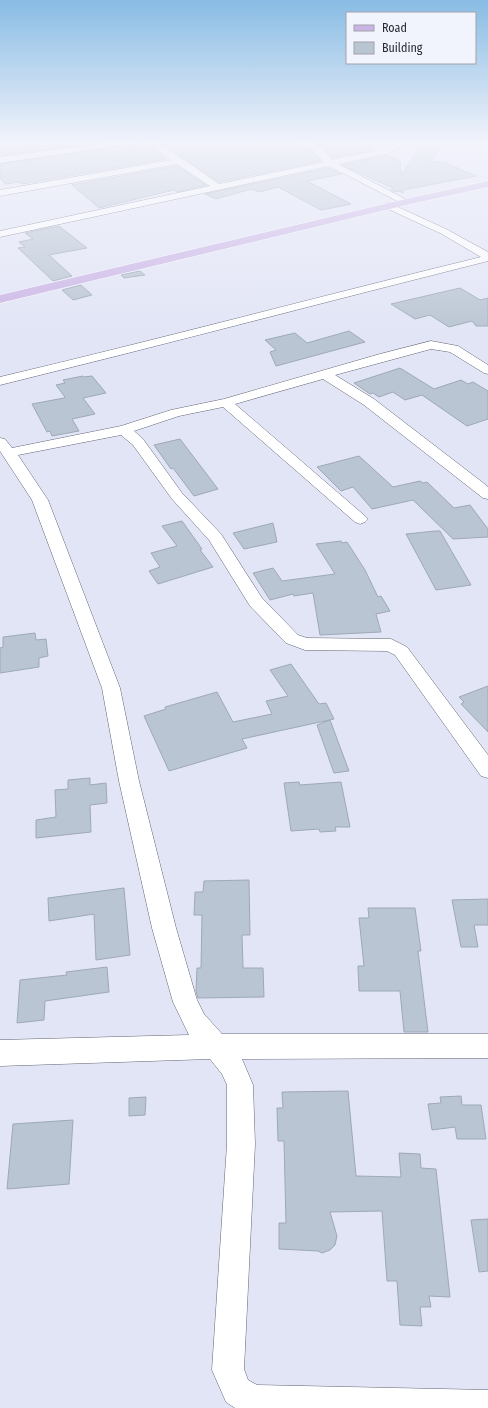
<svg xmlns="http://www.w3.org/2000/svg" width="488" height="1408" font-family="'Fira Sans Condensed',sans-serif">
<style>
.building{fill:#b9c5d2;stroke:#9ea9b7}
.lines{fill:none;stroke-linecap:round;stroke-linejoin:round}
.minor-casing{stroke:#626574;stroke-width:1}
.major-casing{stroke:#fff;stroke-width:1}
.minor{fill:#fff;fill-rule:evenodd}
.major{fill:#cab4e5;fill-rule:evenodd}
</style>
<rect width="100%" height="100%" fill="#e2e5f6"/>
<g class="building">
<polygon points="0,141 110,141 0,155"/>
<polygon points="141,141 146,141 167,159 22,184 19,182 5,184 0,178 0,164 136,144"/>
<polygon points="158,141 295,141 313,152 321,161 219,182"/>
<polygon points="307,141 353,141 374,150 333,158 321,147"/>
<polygon points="420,147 439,149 431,162 444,162 476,176 403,190 403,193 399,191 395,192 391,190 393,188 342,165 387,155 400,161 401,175"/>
<polygon points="177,166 206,185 177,192 174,190 99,208 72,185"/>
<polygon points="329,168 341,174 307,181 351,204 321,210 278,187 259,192 251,189 216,199 205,194"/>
<polygon points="59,226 87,248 49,255 72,276 53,281 18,248 25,247 19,242 33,239 25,233"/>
<polygon points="140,271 145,275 124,278 121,275"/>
<polygon points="81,285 92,295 73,300 62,290"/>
<polygon points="460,288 480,300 488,298 488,326 476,326 472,321 449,327 430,315 415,319 391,304"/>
<polygon points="349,331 365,342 276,366 270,352 276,350 265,340 295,333 307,343"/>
<polygon points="400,368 434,389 461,380 468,384 473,382 488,391 488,419 467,426 422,395 405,400 393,392 379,397 373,393 370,394 354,383"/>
<polygon points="83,376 84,377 92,376 106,393 83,398 95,414 72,419 79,431 52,436 50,431 47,432 32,404 64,398 65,397 56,385 65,383 63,380"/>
<polygon points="180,439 218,489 194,496 173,468 171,469 154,445"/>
<polygon points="359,456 393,487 420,481 423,483 427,482 454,508 470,505 488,529 488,537 453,539 413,500 372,509 353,487 341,491 317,467"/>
<polygon points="182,521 202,549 200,550 213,567 158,584 149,571 160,567 151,553 177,546 162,526"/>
<polygon points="273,523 277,542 244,549 233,533"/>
<polygon points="435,531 440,531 471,585 436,590 406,534"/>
<polygon points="341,541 342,543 347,542 365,570 378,597 381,596 390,611 376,614 381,632 320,635 313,593 294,596 293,594 270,600 253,573 273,568 282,581 335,574 316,544"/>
<polygon points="35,633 36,640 46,639 48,656 39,658 39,667 0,673 0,648 3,647 3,637"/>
<polygon points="291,664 319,704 326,703 334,719 242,739 247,748 169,771 144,716 166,709 165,707 217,692 233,722 272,714 266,701 288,696 270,670"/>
<polygon points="488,686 488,732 461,704 464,702 459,697"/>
<polygon points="330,720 349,771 334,773 317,725"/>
<polygon points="90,778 90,785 106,783 107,803 90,805 91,832 36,838 36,820 56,817 55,790 68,789 68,780"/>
<polygon points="299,782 300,785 341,782 350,827 335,827 336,831 320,832 319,829 291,831 284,783"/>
<polygon points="249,880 250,935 242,935 243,968 263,968 264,997 198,998 196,991 197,968 201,968 202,915 194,915 195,892 203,892 204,881"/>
<polygon points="124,888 130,955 96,960 94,914 49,921 48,898"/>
<polygon points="488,899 488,925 474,925 478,947 461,947 452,900"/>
<polygon points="368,908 415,908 421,951 418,951 428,1032 404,1032 400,991 359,991 358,966 364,966 359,918 369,918"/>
<polygon points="107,967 109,992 45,1001 44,1020 17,1023 20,980 67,975 66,972"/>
<polygon points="348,1091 356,1176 401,1177 399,1153 420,1154 421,1168 436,1169 450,1297 429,1296 431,1307 420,1307 422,1326 400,1325 397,1281 387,1281 382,1211 330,1212 337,1236 335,1245 330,1250 322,1253 318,1251 279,1249 279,1223 286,1223 284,1141 278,1141 277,1108 283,1108 282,1092"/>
<polygon points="461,1096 462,1105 481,1105 486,1139 457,1139 455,1127 432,1130 428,1104 441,1103 440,1097"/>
<polygon points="146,1097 145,1115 129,1116 129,1098"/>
<polygon points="73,1120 69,1184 7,1189 13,1124"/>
<polygon points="488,1219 488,1271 479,1272 471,1220"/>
</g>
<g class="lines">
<g class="minor-casing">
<g id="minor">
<polygon points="120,141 140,141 136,143 0,163 0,157"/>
<path d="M147 141H156L219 184 324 162 314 151 296 141C311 141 323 147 332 160L384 149 399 141H409L390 153 338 164 411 202 409 204H403L329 166 0 237V231L210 186 177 164 0 196V190L171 160Z"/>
<path d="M389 203 446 229 488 252V261C325 302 163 345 0 385V377C161 339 321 296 481 257L440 233 386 208 384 206 386 204Z"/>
<polygon points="431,341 458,346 488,365 488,374 484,373 450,352 431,349 335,375 374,399 482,482 488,487 488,499 483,498 364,405 323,379 235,404 365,516 368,519 365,522 360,524 355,522 223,407 179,416 134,431 143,439 182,493 221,534 262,598 298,635 307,638 391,639 407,647 488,755 488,778 481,776 395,655 387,651 305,650 286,643 250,606 209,540 172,499 133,445 121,435 18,455 48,500 120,688 139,781 176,928 197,1000 204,1014 222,1034 488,1034 488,1058 242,1059 253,1085 255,1144 244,1369 248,1380 257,1385 488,1390 488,1408 235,1408 226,1402 212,1370 227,1144 227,1085 222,1074 210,1059 0,1066 0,1040 189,1035 173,1002 152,928 119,781 102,688 32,500 0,451 0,438 5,439 12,448 121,426 171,410 224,399 380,354"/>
</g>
</g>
<g class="major-casing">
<polygon id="major" points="488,181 488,187 406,205 0,303 0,295 406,199"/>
</g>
<use href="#minor" class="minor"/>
<use href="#major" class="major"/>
</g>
<linearGradient id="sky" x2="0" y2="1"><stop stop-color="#88bce4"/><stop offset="0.42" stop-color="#f2f3fb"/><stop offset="1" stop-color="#f2f3fb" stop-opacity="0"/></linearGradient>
<rect width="488" height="338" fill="url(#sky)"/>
<rect x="346" y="12" width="130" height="52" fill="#f1f3fd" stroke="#a1a2ab"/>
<rect x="354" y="25" width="20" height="6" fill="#cab4e5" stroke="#a1a2ab"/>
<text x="382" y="32" font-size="12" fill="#282930">Road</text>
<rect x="354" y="42" width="20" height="12" fill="#b9c5d2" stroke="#a1a2ab"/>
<text x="382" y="52" font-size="12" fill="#282930">Building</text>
</svg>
